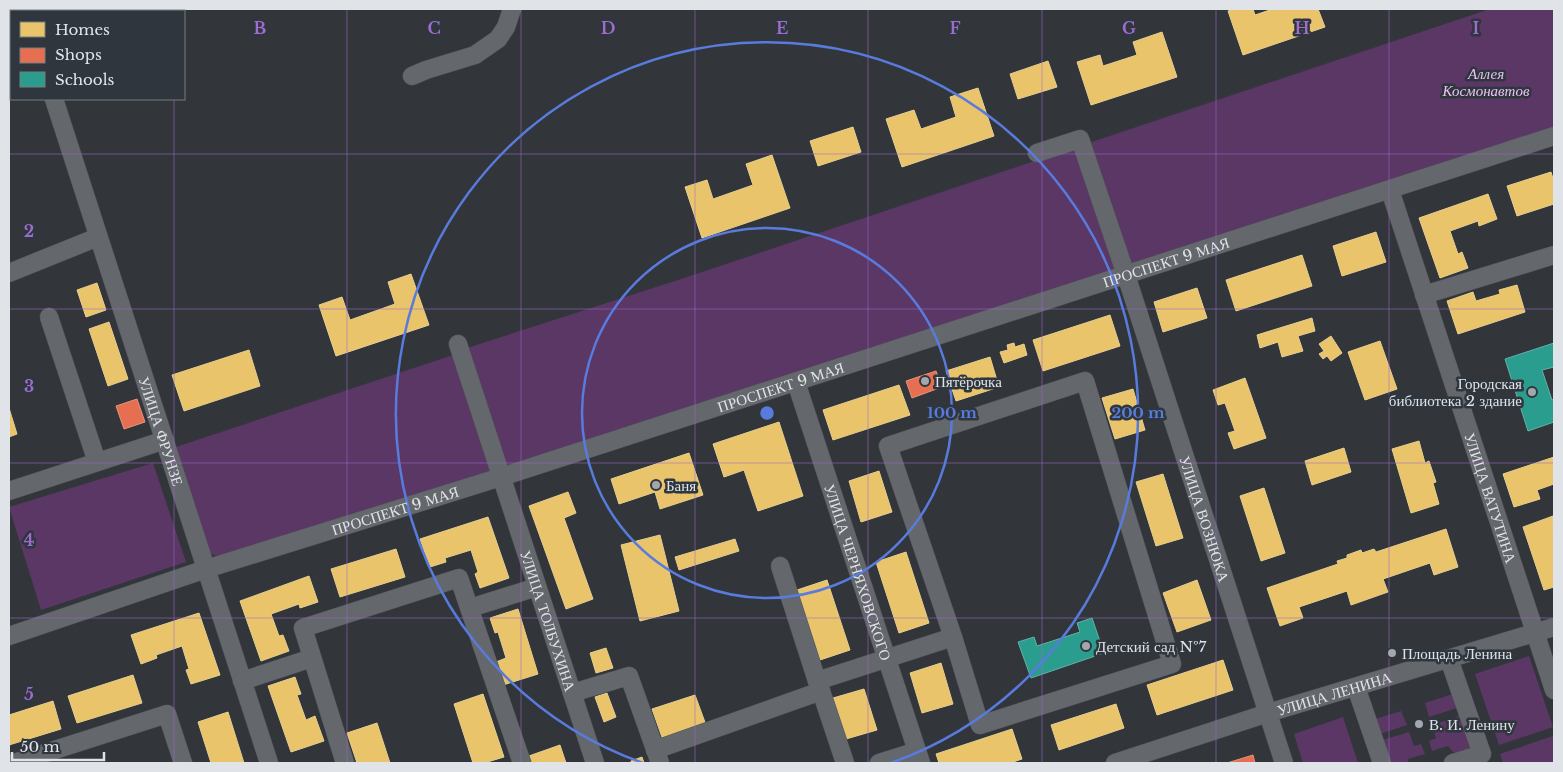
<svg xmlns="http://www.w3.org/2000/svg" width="1563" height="772" font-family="'Libre Baskerville',serif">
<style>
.green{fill:#5a3765}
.homes{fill:#e9c46a;stroke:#e6ce90}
.shops{fill:#e76f51;stroke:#e5927e}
.schools{fill:#2a9d8f;stroke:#61b2aa}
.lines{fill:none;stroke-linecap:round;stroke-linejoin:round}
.minor-casing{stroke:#525559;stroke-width:19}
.minor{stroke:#64676b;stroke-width:18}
.grid{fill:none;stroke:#9e6ccd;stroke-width:1;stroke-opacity:0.55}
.ring{fill:none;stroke:#587bdd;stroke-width:2.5}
.poi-dot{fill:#a3a7ab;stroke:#2f363d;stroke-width:2}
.labels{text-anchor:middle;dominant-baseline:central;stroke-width:5;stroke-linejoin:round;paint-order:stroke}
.park-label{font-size:15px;font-style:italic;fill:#e9c1f4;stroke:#2f363d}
.street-label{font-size:15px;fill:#e0e4e8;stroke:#2f363d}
.poi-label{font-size:15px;fill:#e0e4e8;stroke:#2f363d;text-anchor:start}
.grid-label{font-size:16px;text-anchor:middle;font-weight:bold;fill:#9e6ccd;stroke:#2f363d;stroke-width:5;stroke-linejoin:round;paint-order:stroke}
.centre{fill:#587bdd;stroke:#2f363d;stroke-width:2.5}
.ring-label{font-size:15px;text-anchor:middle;font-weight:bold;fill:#587bdd;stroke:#2f363d;stroke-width:5;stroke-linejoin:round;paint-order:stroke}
</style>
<rect width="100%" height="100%" fill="#32363a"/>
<g class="green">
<polygon points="1490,9 1554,9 1554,130 226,561 210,553 176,447 465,351 464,349 678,280"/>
<polygon points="153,463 186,562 41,610 9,507"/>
<polygon points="1529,656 1553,727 1499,745 1475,674"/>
<polygon points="1456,693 1460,707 1429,717 1425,703"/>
<polygon points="1401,711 1407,725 1377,735 1372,720"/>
<polygon points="1464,714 1475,746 1461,756 1452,751 1448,746 1432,751 1429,741 1436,738 1432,725"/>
<polygon points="1343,717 1358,763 1303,763 1294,734"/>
<polygon points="1409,732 1414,746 1421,744 1425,754 1408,759 1408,763 1387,763 1379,741"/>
<polygon points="1553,736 1554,763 1503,763 1500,754"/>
</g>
<g class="homes">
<polygon points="1234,9 1253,9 1255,15 1273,9 1318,9 1325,27 1243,55 1228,11"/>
<polygon points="1162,32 1177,77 1091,105 1077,62 1100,55 1103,66 1137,55 1133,42"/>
<polygon points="1048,61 1057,87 1018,99 1010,74"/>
<polygon points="978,88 994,136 902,167 886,119 914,110 921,129 956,117 950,97"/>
<polygon points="853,127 861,152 818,166 810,141"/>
<polygon points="772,155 790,208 702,238 685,187 707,180 713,199 753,185 746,164"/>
<polygon points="1551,172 1554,182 1554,204 1517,216 1507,186"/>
<polygon points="1488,194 1497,219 1479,226 1478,221 1450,231 1458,254 1462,252 1468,268 1440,278 1419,218"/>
<polygon points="1376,232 1386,262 1342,276 1333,246"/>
<polygon points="1302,255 1312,286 1236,311 1226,280"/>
<polygon points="411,274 429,325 336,356 319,305 342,297 350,320 395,304 388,282"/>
<polygon points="97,283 106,310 86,317 77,290"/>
<polygon points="1517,285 1525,312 1458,334 1447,301 1473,292 1476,301 1500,294 1499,290"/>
<polygon points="1197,288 1207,318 1163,332 1154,302"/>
<polygon points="1110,315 1120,346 1043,371 1033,340"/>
<polygon points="1312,318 1315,331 1298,336 1303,351 1282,357 1278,342 1260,348 1257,335"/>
<polygon points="109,322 128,379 108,386 89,329"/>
<polygon points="1331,336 1342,353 1331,361 1327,356 1323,359 1319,354 1324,351 1319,344"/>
<polygon points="1380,341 1397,389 1365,400 1348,352"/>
<polygon points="1014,343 1015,347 1024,344 1027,355 1004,363 1000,352 1008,350 1007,345"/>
<polygon points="249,350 260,386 184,411 172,375"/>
<polygon points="990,357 999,387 956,401 946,371"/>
<polygon points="1245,378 1266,438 1234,449 1228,433 1235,431 1225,403 1218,405 1213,390"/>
<polygon points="899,385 910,415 833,440 823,410"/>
<polygon points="1133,389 1145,430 1115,439 1102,398"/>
<polygon points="9,408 17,434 9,437"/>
<polygon points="779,422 803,496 758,511 744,470 724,477 713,444"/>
<polygon points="1419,441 1425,463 1429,461 1436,482 1433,483 1439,504 1411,513 1392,449"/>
<polygon points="1344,448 1351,472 1312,485 1305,461"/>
<polygon points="689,453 703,495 660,509 655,492 619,504 611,479"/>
<polygon points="1554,457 1554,484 1537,490 1540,499 1514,507 1503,474"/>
<polygon points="879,471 892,512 861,522 849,481"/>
<polygon points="1163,474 1183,538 1156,546 1136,482"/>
<polygon points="1264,488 1285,553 1261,561 1240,496"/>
<polygon points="568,492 576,513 564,518 593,599 566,609 529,506"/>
<polygon points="1553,516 1554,587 1544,590 1523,527"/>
<polygon points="488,517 509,578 480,588 475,574 478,572 471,550 445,558 446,562 430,567 420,539"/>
<polygon points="1446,529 1458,567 1434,575 1430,563 1383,579 1388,592 1351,605 1347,591 1299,607 1303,618 1280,626 1267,588 1338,564 1337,561 1347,558 1347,555 1361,550 1362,553 1374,549 1376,552"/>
<polygon points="660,535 679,611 640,621 621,545"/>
<polygon points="735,539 739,551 679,570 675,557"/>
<polygon points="396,549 405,577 340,597 331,569"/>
<polygon points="906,552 929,623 899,633 876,562"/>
<polygon points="309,576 318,602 300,608 299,604 271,614 279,636 283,635 289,651 261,661 240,601"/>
<polygon points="827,580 850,650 820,660 797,590"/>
<polygon points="1197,580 1211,620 1177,632 1163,593"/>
<polygon points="518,609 538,674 503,685 496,662 506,658 498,632 495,633 490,618"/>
<polygon points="199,613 220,675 191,684 186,670 189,669 182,646 156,655 157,658 141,664 131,635"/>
<polygon points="606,648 613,668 596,673 590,653"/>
<polygon points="1223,660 1233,690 1157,715 1147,685"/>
<polygon points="941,663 953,704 922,713 910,673"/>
<polygon points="133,675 142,703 77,723 68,696"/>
<polygon points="295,677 301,694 297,695 306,720 315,716 324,741 291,752 268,686"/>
<polygon points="864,689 877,730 846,739 833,698"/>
<polygon points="607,693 616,717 604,722 595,697"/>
<polygon points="483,694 504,757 484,763 473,763 454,704"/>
<polygon points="695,695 706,725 663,740 652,709"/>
<polygon points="53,701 61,729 9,745 9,715"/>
<polygon points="1116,704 1124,728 1059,750 1051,725"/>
<polygon points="228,712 244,763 211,763 198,722"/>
<polygon points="377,723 390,763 357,763 347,733"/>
<polygon points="1012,729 1022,759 1010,763 939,763 936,754"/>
<polygon points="560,745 566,763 528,763 526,757"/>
<polygon points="642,757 644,763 631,763 631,761"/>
</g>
<g class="shops">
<polygon points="936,371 942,387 912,398 906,381"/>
<polygon points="137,399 145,422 124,429 116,406"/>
<polygon points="1253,755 1255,763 1227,763"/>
</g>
<g class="schools">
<polygon points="1554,343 1554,367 1542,370 1552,400 1554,399 1554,422 1528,431 1505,359"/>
<polygon points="1092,618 1104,653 1031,678 1018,642 1034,637 1037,646 1080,632 1077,623"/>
</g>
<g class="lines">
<g class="minor-casing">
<g id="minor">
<polyline points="24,9 25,11"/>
<polyline points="412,76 426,70 475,55 498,39 506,27 512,9"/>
<path id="s1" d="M54 99 269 763"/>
<path id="s2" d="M1037 153 1080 139 1126 275 1284 763"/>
<path id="s3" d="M1390 190 1554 690"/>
<polyline points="9,273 98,237"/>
<polyline points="1424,295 1554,255"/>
<polyline points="49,317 97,462"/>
<path id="s4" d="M458 344 595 763"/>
<path id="s5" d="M796 382 921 763"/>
<polyline points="9,491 165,440"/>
<polyline points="780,566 817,681"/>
<polyline points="470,608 537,587"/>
<path id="s6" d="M9 636 206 569 501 477 1554 136"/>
<polyline points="1449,659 1482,754 1453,763"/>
<polyline points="242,681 312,658"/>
<polyline points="1356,687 1382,763"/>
<polyline points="821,691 845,763"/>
<polyline points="572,693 629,676 660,763"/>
<polyline points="655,750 821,691 817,681 953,637 980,725 1172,664 1085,381 888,446 953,637"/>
<polyline points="14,763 167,714 183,763"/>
<polyline points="345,763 303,628 459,578 522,763"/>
<polyline points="879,763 917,751"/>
<path id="s7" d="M1115 763 1268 713 1554 627"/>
</g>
</g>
<use href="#minor" class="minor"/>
</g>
<path class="grid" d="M174 9V11M347 9V763M521 9V763M695 9V763M868 9V763M1042 9V763M1216 9V763M1389 9V763M174 99V763M9 154H1554M9 309H1554M9 463H1554M9 618H1554"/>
<g class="ring">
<circle cx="767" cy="413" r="185"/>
<path d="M643 763A371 371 0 1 1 891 763"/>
</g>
<g class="poi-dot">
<circle cx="925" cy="381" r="5"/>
<circle cx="1532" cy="392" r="5"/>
<circle cx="656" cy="485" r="5"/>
<circle cx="1086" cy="646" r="5"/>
<circle cx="1392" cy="653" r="5"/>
<circle cx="1419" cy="724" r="5"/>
</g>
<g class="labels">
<g class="park-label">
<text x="1486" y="73">Аллея<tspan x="1486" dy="17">Космонавтов</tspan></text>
</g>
<g class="street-label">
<text stroke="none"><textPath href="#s6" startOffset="1216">ПРОСПЕКТ 9 МАЯ</textPath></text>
<text stroke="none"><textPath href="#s6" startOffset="811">ПРОСПЕКТ 9 МАЯ</textPath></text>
<text stroke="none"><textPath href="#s1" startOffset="349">УЛИЦА ФРУНЗЕ</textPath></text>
<text stroke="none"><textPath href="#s3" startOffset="324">УЛИЦА ВАТУТИНА</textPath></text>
<text stroke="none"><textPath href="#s6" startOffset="406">ПРОСПЕКТ 9 МАЯ</textPath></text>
<text stroke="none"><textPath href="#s2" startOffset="445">УЛИЦА ВОЗНЮКА</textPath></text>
<text stroke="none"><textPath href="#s5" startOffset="200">УЛИЦА ЧЕРНЯХОВСКОГО</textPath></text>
<text stroke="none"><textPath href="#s4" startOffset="291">УЛИЦА ТОЛБУХИНА</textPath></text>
<text stroke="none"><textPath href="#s7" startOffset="230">УЛИЦА ЛЕНИНА</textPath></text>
</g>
<g class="poi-label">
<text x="935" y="381">Пятёрочка</text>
<text x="1522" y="383" text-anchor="end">Городская<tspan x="1522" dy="17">библиотека 2 здание</tspan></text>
<text x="666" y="485">Баня</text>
<text x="1096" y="646">Детский сад №7</text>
<text x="1402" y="653">Площадь Ленина</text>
<text x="1429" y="724">В. И. Ленину</text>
</g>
</g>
<g class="grid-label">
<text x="260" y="34">B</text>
<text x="434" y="34">C</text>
<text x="608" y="34">D</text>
<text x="782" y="34">E</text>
<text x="955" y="34">F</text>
<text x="1129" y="34">G</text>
<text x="1302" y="34">H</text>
<text x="1476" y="34">I</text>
<text x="29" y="237">2</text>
<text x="29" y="392">3</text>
<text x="29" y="546">4</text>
<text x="29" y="700">5</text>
</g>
<circle cx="767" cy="413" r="8" class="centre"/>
<g class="ring-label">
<text x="952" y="418">100 m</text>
<text x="1138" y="418">200 m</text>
</g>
<rect width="1563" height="772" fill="none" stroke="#e0e4e8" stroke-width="20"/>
<rect x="10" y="10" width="175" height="90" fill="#2f363d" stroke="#767c81"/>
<rect x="20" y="22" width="25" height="15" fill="#e9c46a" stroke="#767c81"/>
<text x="55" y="35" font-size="15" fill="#e0e4e8">Homes</text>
<rect x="20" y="48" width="25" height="15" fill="#e76f51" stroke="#767c81"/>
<text x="55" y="60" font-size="15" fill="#e0e4e8">Shops</text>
<rect x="20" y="72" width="25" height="15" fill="#2a9d8f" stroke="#767c81"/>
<text x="55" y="85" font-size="15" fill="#e0e4e8">Schools</text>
<path d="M12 752v8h92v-8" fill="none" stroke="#e0e4e8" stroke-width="2.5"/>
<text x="20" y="752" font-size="15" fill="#e0e4e8" stroke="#2f363d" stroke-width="4" paint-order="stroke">50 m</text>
</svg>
